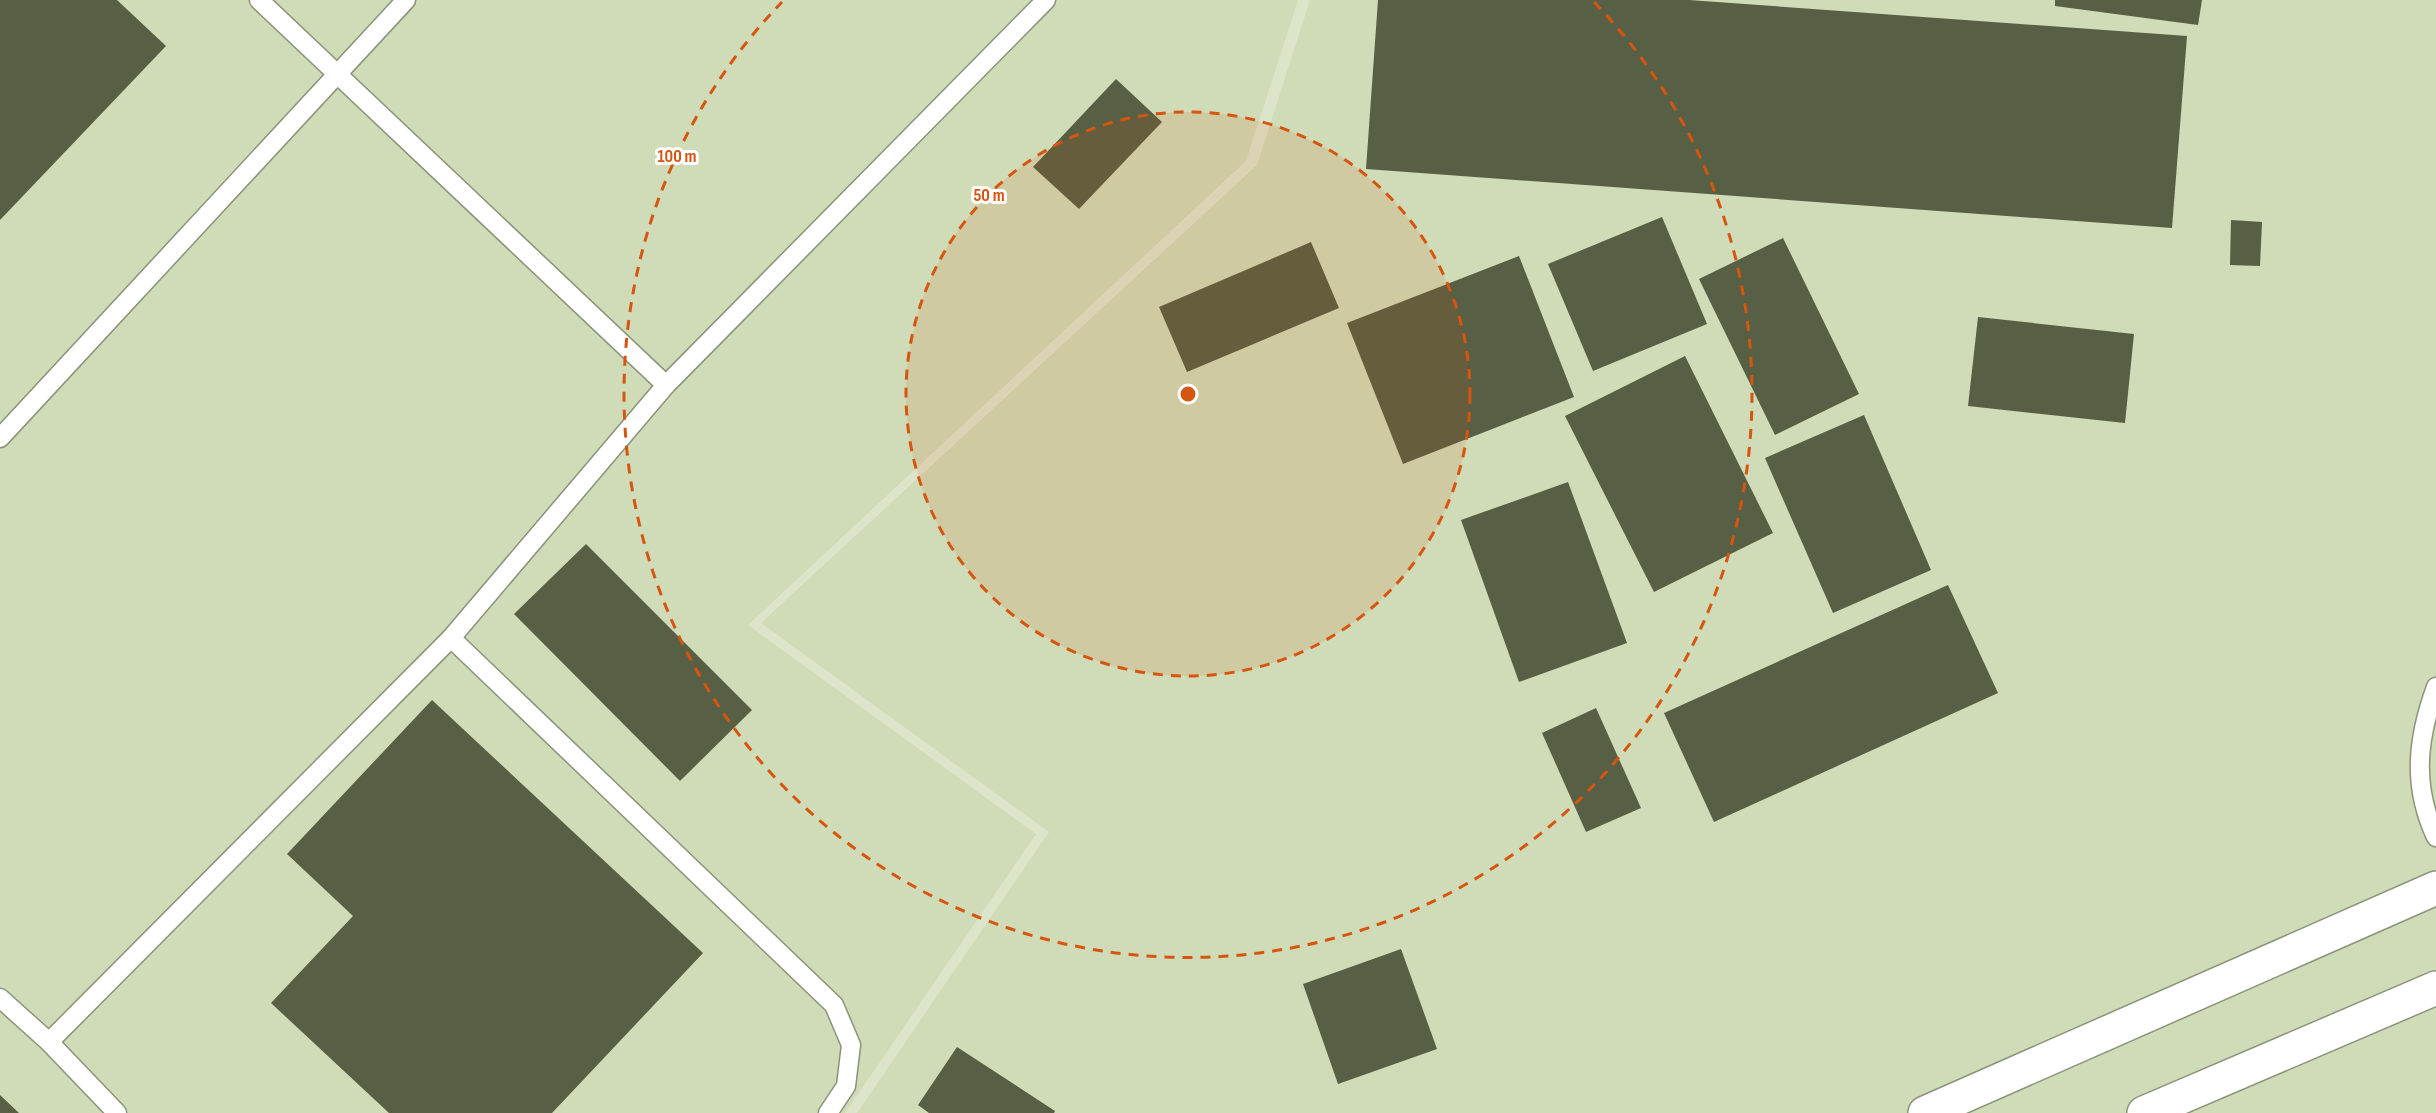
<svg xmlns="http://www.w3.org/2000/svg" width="2436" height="1113" font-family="'Sofia Sans Condensed',sans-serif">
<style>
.built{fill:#d0dbb8}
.building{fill:#575f44}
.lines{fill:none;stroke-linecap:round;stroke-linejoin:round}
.service-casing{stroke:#8b9379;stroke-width:21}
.secondary-casing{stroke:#8b9379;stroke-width:36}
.service{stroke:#fff;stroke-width:18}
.secondary{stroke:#fff;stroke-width:33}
.ring{fill:none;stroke:#d65610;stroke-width:3;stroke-dasharray:10 8}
.centre{fill:#d65610;stroke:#fff;stroke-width:3}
.ring-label{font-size:18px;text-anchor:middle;font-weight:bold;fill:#d65610;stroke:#fff;stroke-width:6;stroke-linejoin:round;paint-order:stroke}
</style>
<rect width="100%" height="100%" fill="#dce5ca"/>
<g class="built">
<polygon points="0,0 1298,0 1246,161 748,625 1036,834 845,1113 0,1113"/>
<polygon points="1310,0 2436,0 2436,1113 857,1113 1049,832 761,623 1257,165"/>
</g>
<g class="building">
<polygon points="0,0 117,0 166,46 0,220"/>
<polygon points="1378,0 1689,0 2187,36 2172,228 1366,169"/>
<polygon points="2055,0 2202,0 2198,25 2055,6"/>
<polygon points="1116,79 1162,122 1079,209 1033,167"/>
<polygon points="1662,217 1707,324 1593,371 1548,264"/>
<polygon points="2231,220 2262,222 2260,266 2230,265"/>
<polygon points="1783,238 1859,394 1775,435 1699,279"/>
<polygon points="1311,242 1339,308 1187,372 1159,307"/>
<polygon points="1519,256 1574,397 1403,464 1347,323"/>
<polygon points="1978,317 2134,334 2125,423 1968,406"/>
<polygon points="1685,356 1773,533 1654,592 1565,416"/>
<polygon points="1864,415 1931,570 1833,613 1765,458"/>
<polygon points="1568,482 1627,643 1519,682 1461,520"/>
<polygon points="586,544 752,710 680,781 514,614"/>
<polygon points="1948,585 1998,693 1714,822 1664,713"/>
<polygon points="432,700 703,953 552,1113 389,1113 271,1003 353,916 287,854"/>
<polygon points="1596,708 1641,808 1586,832 1542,733"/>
<polygon points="1401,949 1437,1049 1338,1084 1303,984"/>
<polygon points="957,1047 1055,1111 1054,1113 929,1113 918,1105"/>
<polygon points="0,1095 19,1113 0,1113"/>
</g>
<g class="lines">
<g class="service-casing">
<g id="service">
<polyline points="259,0 666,385"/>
<polyline points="0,438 406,0"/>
<polyline points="451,638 834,1005 851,1045 846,1086 828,1113"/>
<path d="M2436 687C2417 739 2412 786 2436 837"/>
<polyline points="0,998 49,1042 117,1113"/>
<polyline points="49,1042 451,638 666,385 1046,0"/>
</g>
</g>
<g class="secondary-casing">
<g id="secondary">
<polyline points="1925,1113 2436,888"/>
<polyline points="2144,1113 2436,988"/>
</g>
</g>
<use href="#service" class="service"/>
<use href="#secondary" class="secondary"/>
</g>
<circle cx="1188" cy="394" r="282" fill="#d65610" fill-opacity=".12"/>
<g class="ring">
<circle cx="1188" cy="394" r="282"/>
<path d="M1594 2A564 564 0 1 1 782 2"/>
</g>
<circle cx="1188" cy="394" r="9" class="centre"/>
<g class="ring-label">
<text x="677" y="162">100 m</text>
<text x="989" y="201">50 m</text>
</g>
</svg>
